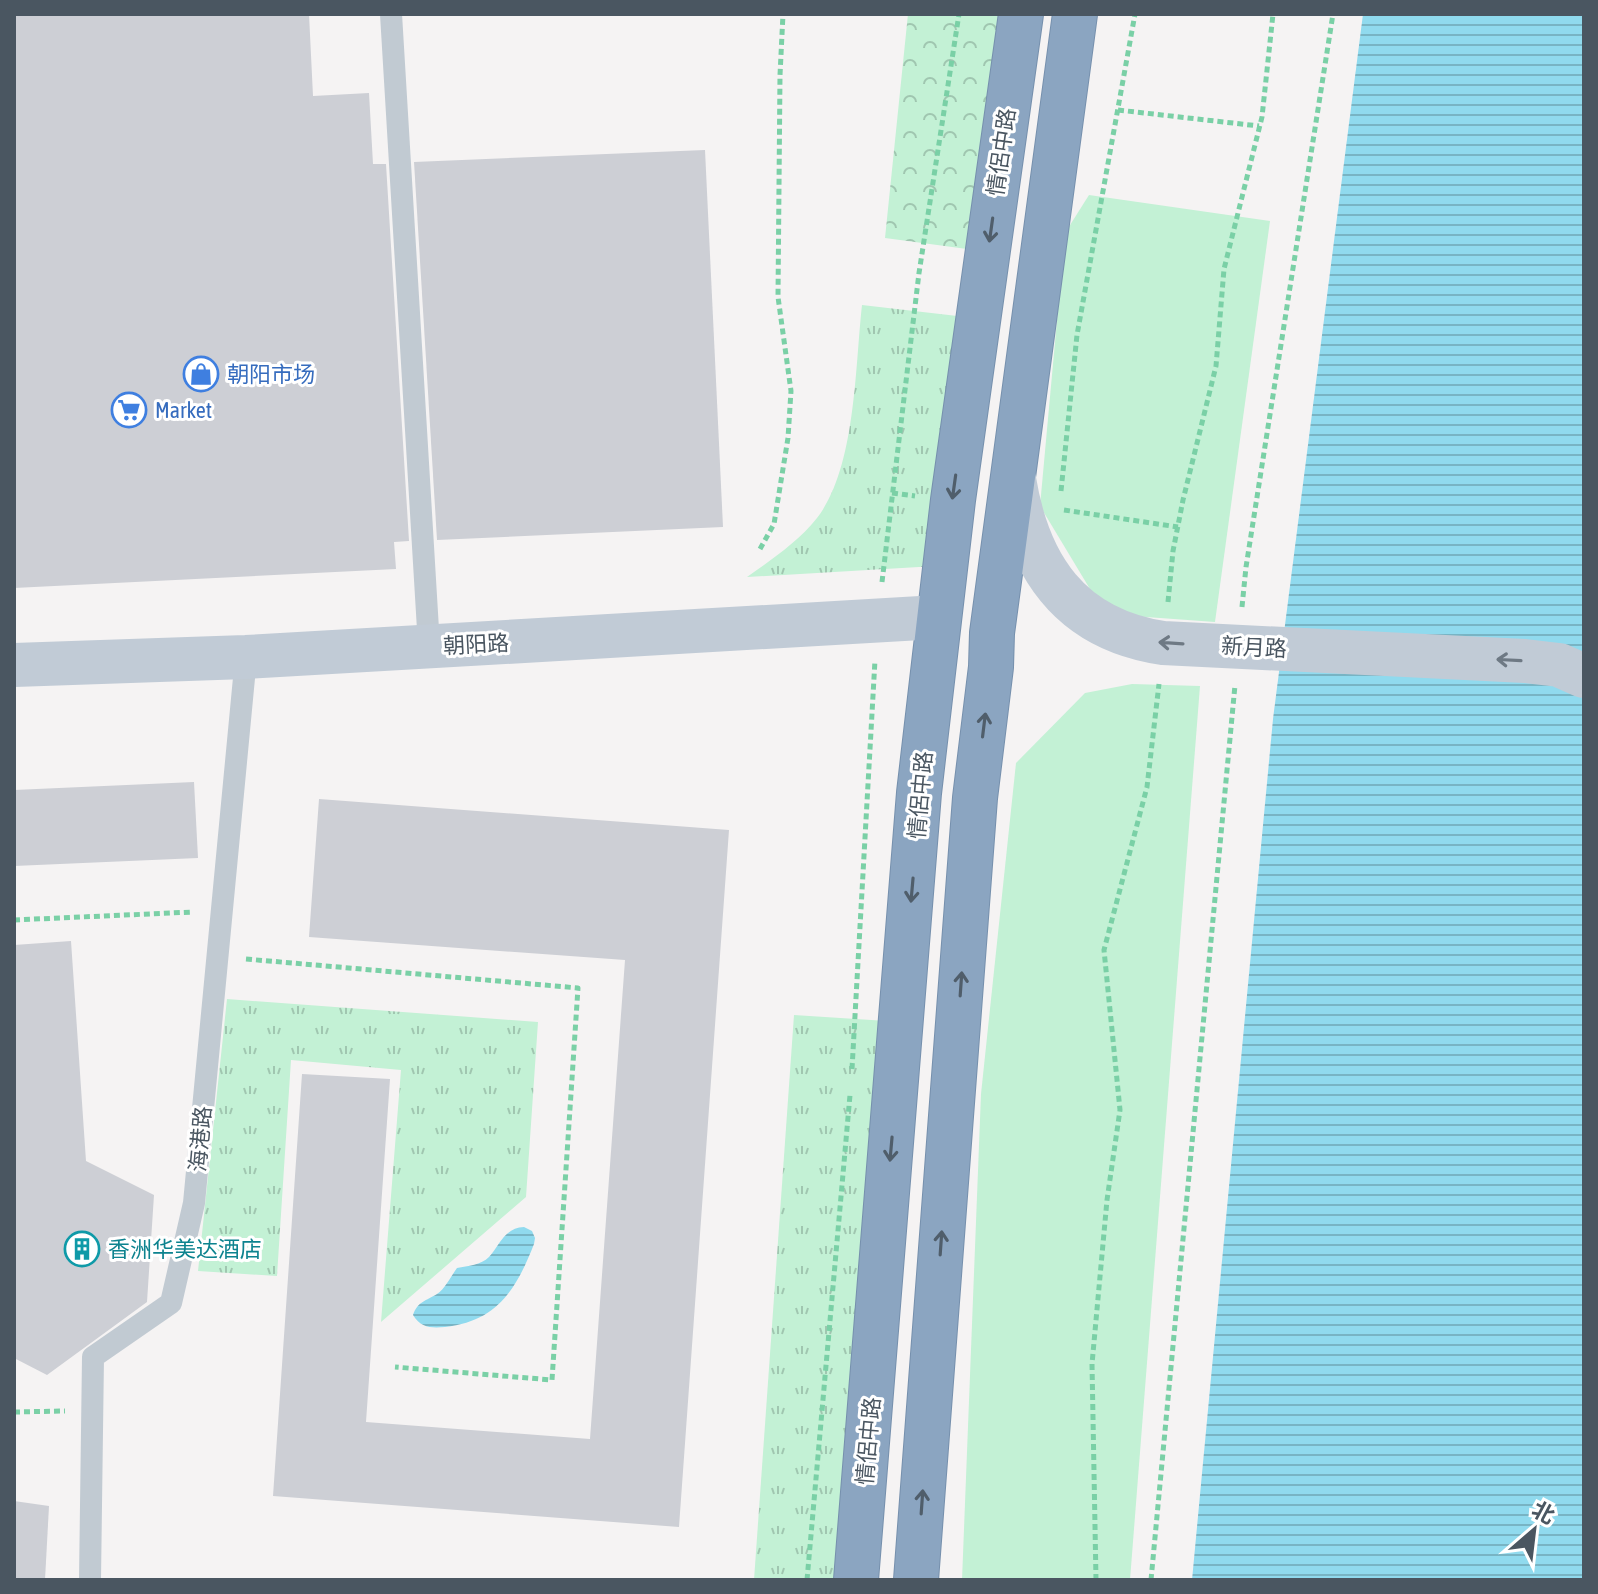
<svg xmlns="http://www.w3.org/2000/svg" width="1598" height="1594" font-family="'Asap Condensed','Noto Sans SC',sans-serif">
<style>
.grass{fill:url(#grass-tufts)}
.forest{fill:url(#forest-crowns)}
.park{fill:#c3f1d5}
.water{fill:url(#water-rules)}
.building{fill:#cdcfd5}
.lines{fill:none;stroke-linecap:round;stroke-linejoin:round}
.highway-casing{stroke:#7690ad;stroke-width:46}
.path{stroke:#7ad0a6;stroke-width:5;stroke-dasharray:6 4;stroke-linecap:butt}
.lane{stroke:#c1cad2;stroke-width:22}
.secondary{stroke:#c1cbd6;stroke-width:44}
.highway{stroke:#8ba5c1;stroke-width:44}
.oneway{stroke:#505e6b}
.oneway2{stroke:#6e7984}
.labels{text-anchor:middle;dominant-baseline:central;stroke-width:6;stroke-linejoin:round;paint-order:stroke}
.street-label{font-size:22px;fill:#4a5661;stroke:#fff}
.shop-label{font-size:22px;fill:#366cbe;stroke:#fff;text-anchor:start}
.culture-label{font-size:22px;fill:#0d838f;stroke:#fff;text-anchor:start}
</style>
<defs>
<pattern id="grass-tufts" width="24" height="20" patternUnits="userSpaceOnUse" patternTransform="scale(2)"><rect width="24" height="20" fill="#c3f1d5"/><path d="M3 7l-1-3M5 7V3M7 7l1-3M15 17l-1-3M17 17v-4M19 17l1-3" fill="none" stroke="#a0c6b0"/></pattern>
<pattern id="forest-crowns" width="20" height="18" patternUnits="userSpaceOnUse" patternTransform="scale(2)"><rect width="20" height="18" fill="#c3f1d5"/><path d="M2 6a3 3 0 1 1 6 0M12 15a3 3 0 1 1 6 0" fill="none" stroke="#a0c6b0"/></pattern>
<pattern id="water-rules" width="6" height="5" patternUnits="userSpaceOnUse" patternTransform="scale(2)"><rect width="6" height="5" fill="#90daee"/><path d="M0 2.5h6" fill="none" stroke="#78b4c4"/></pattern>
</defs>
<rect width="100%" height="100%" fill="#f5f3f3"/>
<g class="grass">
<path d="M862 305 966 317 936 566 747 577C771 560 798 542 817 518 856 468 855 367 862 305Z"/>
<polygon points="227,999 538,1022 526,1197 381,1322 401,1070 291,1060 277,1276 198,1271"/>
<polygon points="794,1015 887,1021 842,1580 754,1580"/>
</g>
<polygon class="forest" points="908,14 1003,14 967,249 885,238"/>
<g class="park">
<polygon points="1089,195 1270,221 1215,622 1105,614 1040,506 1065,233"/>
<polygon points="1132,684 1200,686 1130,1580 962,1580 981,1094 1016,763 1085,693"/>
</g>
<g class="water">
<polygon points="1363,14 1584,14 1584,1580 1192,1580 1273,719"/>
<path d="M524 1227 532 1231 535 1238 534 1244C516 1290 497 1321 445 1327 431 1328 421 1328 413 1315 418 1301 426 1301 437 1294 445 1289 451 1276 457 1268 468 1266 481 1265 489 1257 500 1245 504 1228 524 1227Z"/>
</g>
<g class="building">
<polygon points="14,14 309,14 313,96 369,93 373,164 386,164 409,541 394,542 396,569 14,588"/>
<polygon points="705,150 723,527 437,540 414,162"/>
<polygon points="194,782 198,858 14,866 14,790"/>
<polygon points="319,799 729,830 679,1527 273,1496 302,1074 390,1079 366,1422 590,1439 625,960 309,937"/>
<polygon points="71,941 86,1161 154,1195 147,1302 47,1375 14,1358 14,945"/>
<polygon points="14,1501 49,1506 45,1580 14,1580"/>
</g>
<g class="lines">
<g class="highway-casing">
<g id="highway">
<polyline points="856,1580 919,793 953,500 1021,14"/>
<polyline points="916,1580 975,798 991,667 992,633 1075,14"/>
</g>
</g>
<g class="path">
<polyline points="1118,110 1259,126"/>
<polyline points="1061,491 1077,335 1135,14"/>
<polyline points="892,493 915,496"/>
<polyline points="1064,510 1178,527"/>
<polyline points="760,549 774,524 788,438 791,391 778,297 780,75 783,14"/>
<polyline points="882,582 919,273 959,14"/>
<polyline points="1168,602 1173,551 1183,500 1216,366 1224,269 1262,117 1273,14"/>
<polyline points="1242,607 1246,567 1333,14"/>
<polyline points="14,920 193,912"/>
<polyline points="246,959 578,988 552,1380 395,1367"/>
<polyline points="852,1069 875,660"/>
<polyline points="14,1412 65,1411"/>
<polyline points="807,1580 850,1095"/>
<polyline points="1096,1580 1092,1364 1107,1200 1120,1110 1104,950 1147,787 1159,684"/>
<polyline points="1151,1580 1235,685"/>
</g>
<g class="lane">
<polyline points="391,14 429,646"/>
<polyline points="90,1580 93,1357 171,1303 194,1203 246,657"/>
</g>
<g class="secondary">
<path d="M1014 479C1028 566 1070 629 1163 643L1525 661 1559 665 1584 676"/>
<polyline points="14,665 246,657 938,617"/>
</g>
<use href="#highway" class="highway"/>
</g>
<defs><path id="oneway-shaft" d="M-6 0H5M1.5-3L5.5 0L1.5 3" fill="none" stroke-width="1.6" stroke-linecap="round" stroke-linejoin="round" transform="scale(2)"/></defs>
<g class="oneway">
<use href="#oneway-shaft" transform="translate(991 230) rotate(98)"/>
<use href="#oneway-shaft" transform="translate(954 487) rotate(98)"/>
<use href="#oneway-shaft" transform="translate(984 725) rotate(-83)"/>
<use href="#oneway-shaft" transform="translate(912 890) rotate(95)"/>
<use href="#oneway-shaft" transform="translate(961 984) rotate(-86)"/>
<use href="#oneway-shaft" transform="translate(891 1149) rotate(95)"/>
<use href="#oneway-shaft" transform="translate(941 1243) rotate(-86)"/>
<use href="#oneway-shaft" transform="translate(922 1502) rotate(-86)"/>
</g>
<g class="oneway2">
<use href="#oneway-shaft" transform="translate(1171 643) rotate(-176)"/>
<use href="#oneway-shaft" transform="translate(1509 660) rotate(-177)"/>
</g>
<defs>
<g id="shop-ring" transform="scale(1.8)"><circle r="9.5" fill="#fff" stroke="#3f7fe0" stroke-width="1.5"/><path d="M-5-2.5h2.3a2.7 3.5 0 0 1 5.4 0H5L5.5 6h-11ZM-1.5-2.5h3a1.5 2.3 0 0 0-3 0Z" fill="#3f7fe0"/></g>
<g id="supermarket-ring" transform="scale(1.8)"><circle r="9.5" fill="#fff" stroke="#3f7fe0" stroke-width="1.5"/><path d="M-6-5.5h2.5l.6 2H6L4.5 2H-2.5L-4.4-4H-6ZM-1.5 3.2a1.3 1.3 0 1 0 .1 0ZM3 3.2a1.3 1.3 0 1 0 .1 0Z" fill="#3f7fe0"/></g>
<g id="building-ring" transform="scale(1.8)"><circle r="9.5" fill="#fff" stroke="#0f9aa8" stroke-width="1.5"/><path d="M-4-6H4V6H1V3H-1V6H-4ZM-2.5-4.3h1.7v1.8h-1.7ZM.8-4.3h1.7v1.8H.8ZM-2.5-1h1.7V.8h-1.7ZM.8-1h1.7V.8H.8Z" fill="#0f9aa8"/></g>
</defs>
<g fill-rule="evenodd">
<use href="#shop-ring" x="201" y="374"/>
<use href="#supermarket-ring" x="129" y="410"/>
<use href="#building-ring" x="82" y="1249"/>
</g>
<g class="labels">
<g class="street-label">
<text transform="translate(1001 152) rotate(-82)">情侶中路</text>
<text transform="translate(476 644) rotate(-3)">朝阳路</text>
<text transform="translate(1254 647) rotate(3)">新月路</text>
<text transform="translate(920 795) rotate(-85)">情侶中路</text>
<text transform="translate(200 1139) rotate(-85)">海港路</text>
<text transform="translate(868 1441) rotate(-85)">情侶中路</text>
</g>
<g class="shop-label">
<text x="227" y="374">朝阳市场</text>
<text x="155" y="410">Market</text>
</g>
<g class="culture-label">
<text x="108" y="1249">香洲华美达酒店</text>
</g>
</g>
<rect width="1598" height="1594" fill="none" stroke="#4a5661" stroke-width="32"/>
<g transform="translate(1534 1530) rotate(28)" stroke="#ffffff" stroke-width="6" paint-order="stroke">
<path d="M0-6L14 30L0 20L-14 30Z" fill="#4a5661"/>
<text y="-12" font-size="22" font-weight="bold" text-anchor="middle" fill="#4a5661">北</text>
</g>
</svg>
